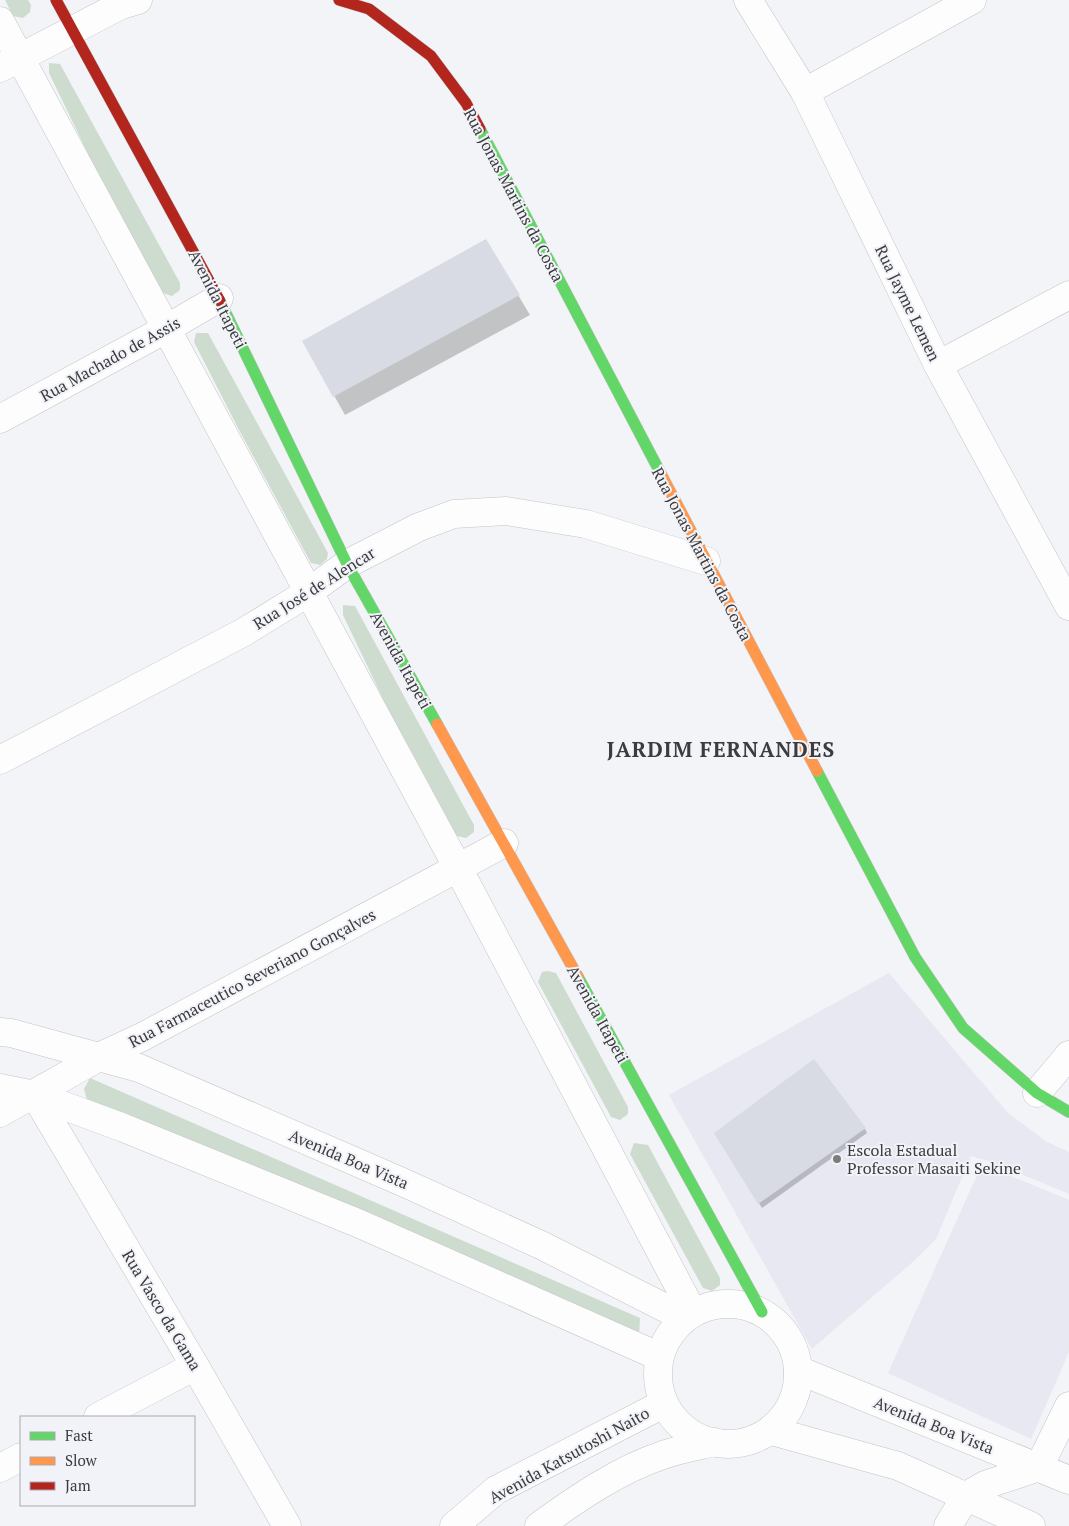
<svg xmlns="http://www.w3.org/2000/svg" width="1069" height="1526" font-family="'PT Serif',serif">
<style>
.built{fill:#e7e8f1}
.green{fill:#cedcd0}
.shadow{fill:#0003}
.building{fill:#d8dae4}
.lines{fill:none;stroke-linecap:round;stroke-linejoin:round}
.street-casing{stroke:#c4c4c6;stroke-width:29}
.fast-casing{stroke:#c4c4c6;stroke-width:12}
.slow-casing{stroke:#c4c4c6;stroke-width:12}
.jam-casing{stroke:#c4c4c6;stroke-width:12}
.street{stroke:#fdfdfe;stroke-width:28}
.fast{stroke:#63d668;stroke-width:11}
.slow{stroke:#ff974d;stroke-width:11}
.jam{stroke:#b3261e;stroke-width:11}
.poi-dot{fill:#7c7c7f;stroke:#f2f3f8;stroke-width:2}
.labels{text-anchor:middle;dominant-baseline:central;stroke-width:4;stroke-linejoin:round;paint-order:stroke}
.street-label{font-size:16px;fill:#3c3c3e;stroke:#f2f3f8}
.poi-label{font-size:16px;fill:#3c3c3e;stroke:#f2f3f8;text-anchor:start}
.district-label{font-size:21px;font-weight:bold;letter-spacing:1px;fill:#3c3c3e;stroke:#f2f3f8}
</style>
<rect width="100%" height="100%" fill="#f3f4f7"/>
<g class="built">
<polygon points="889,973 1008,1113 1047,1142 1069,1152 1069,1194 992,1162 971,1156 936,1239 916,1259 812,1349 669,1095"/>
<polygon points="982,1164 1069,1200 1069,1352 1031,1439 888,1373"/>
</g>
<g class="green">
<polygon points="5,0 28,0 31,5 30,12 23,18 13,16"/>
<polygon points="49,63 60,64 180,283 180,290 172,296 163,293 90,158 49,73"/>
<polygon points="196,333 208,333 328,553 327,559 320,565 311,563 238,428 194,342"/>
<polygon points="343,605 355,606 474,825 474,832 466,838 457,836 384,701 343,615"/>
<polygon points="548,971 556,973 628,1107 628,1114 620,1120 611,1117 538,982 542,972"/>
<polygon points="90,1078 640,1318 639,1338 87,1100 84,1089"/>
<polygon points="634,1143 648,1145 720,1278 720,1285 712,1291 703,1288 630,1154"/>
</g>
<g class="shadow">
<polygon points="486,241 530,315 345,415 304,342"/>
<polygon points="865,1129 867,1133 762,1208 715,1133"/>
</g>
<g class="building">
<polygon points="486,239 520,295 333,397 302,341"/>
<polygon points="814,1059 866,1128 758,1204 714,1133"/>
</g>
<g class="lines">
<g class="street-casing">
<g id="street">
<polyline points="748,0 805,92 938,365 1069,606"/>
<polyline points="0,21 458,868 693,1313"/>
<polyline points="0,68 121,5 138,0"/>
<polyline points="805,92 972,0"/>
<polyline points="938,365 1069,295"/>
<polyline points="0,419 166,329 219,298"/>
<polyline points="0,760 244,632 309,592 347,564 419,527 454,514 506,511 586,524 706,561"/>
<polyline points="0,1032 11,1033 139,1068 400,1181 541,1245 685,1318"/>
<polyline points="0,1088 35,1095 124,1128 360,1224 658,1356"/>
<polyline points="1037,1093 1069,1055"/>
<polyline points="35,1095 195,1366 287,1526"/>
<polyline points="0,1113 99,1057 144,1036 504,843"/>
<circle cx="728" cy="1374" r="70"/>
<polyline points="798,1370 1069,1480"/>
<polyline points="98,1417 195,1366"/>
<polyline points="772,1431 898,1466 1031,1526"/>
<polyline points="1039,1467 1069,1406"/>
<polyline points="0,1468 21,1457"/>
<polyline points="454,1526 496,1490 663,1404"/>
<path d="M539 1526C576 1499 620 1469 663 1455 680 1449 698 1446 715 1442"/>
<polyline points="948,1526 966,1496 985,1485 1039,1467"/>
</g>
</g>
<g class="fast-casing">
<g id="fast">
<polyline points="480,129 661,474"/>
<polyline points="220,301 347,564 437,724"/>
<polyline points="817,771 915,957 963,1028 1037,1093 1069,1112"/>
<polyline points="578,977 762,1312"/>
</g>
</g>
<g class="slow-casing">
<g id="slow">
<polyline points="661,474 817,771"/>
<polyline points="437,724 578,977"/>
</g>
</g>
<g class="jam-casing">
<g id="jam">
<polyline points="56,0 220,301"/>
<polyline points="339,0 369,9 431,56 466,103 480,129"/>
</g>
</g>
<use href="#street" class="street"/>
<use href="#fast" class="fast"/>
<use href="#slow" class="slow"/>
<use href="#jam" class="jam"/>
</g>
<circle class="poi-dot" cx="837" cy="1159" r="5"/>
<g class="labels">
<g class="street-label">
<text transform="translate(514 195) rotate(62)">Rua Jonas Martins da Costa</text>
<text transform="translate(218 299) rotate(63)">Avenida Itapeti</text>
<text transform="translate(908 303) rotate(64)">Rua Jayme Lemen</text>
<text transform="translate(110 359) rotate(-29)">Rua Machado de Assis</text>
<text transform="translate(702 554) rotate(62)">Rua Jonas Martins da Costa</text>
<text transform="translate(314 588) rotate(-32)">Rua José de Alencar</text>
<text transform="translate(401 660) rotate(61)">Avenida Itapeti</text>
<text transform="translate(252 978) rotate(-28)">Rua Farmaceutico Severiano Gonçalves</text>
<text transform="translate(598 1014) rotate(61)">Avenida Itapeti</text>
<text transform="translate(349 1159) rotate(23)">Avenida Boa Vista</text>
<text transform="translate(162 1310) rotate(59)">Rua Vasco da Gama</text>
<text transform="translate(934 1425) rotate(22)">Avenida Boa Vista</text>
<text transform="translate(569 1455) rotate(-29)">Avenida Katsutoshi Naito</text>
</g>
<g class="poi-label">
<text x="847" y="1150">Escola Estadual<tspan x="847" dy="18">Professor Masaiti Sekine</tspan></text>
</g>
<g class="district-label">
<text x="721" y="749">JARDIM FERNANDES</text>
</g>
</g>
<rect x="20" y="1416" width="175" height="90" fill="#f2f3f8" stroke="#a9aaae"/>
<rect x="30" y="1432" width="25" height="8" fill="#63d668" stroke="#a9aaae"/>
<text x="65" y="1441" font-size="15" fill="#3c3c3e">Fast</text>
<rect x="30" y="1457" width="25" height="8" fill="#ff974d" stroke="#a9aaae"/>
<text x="65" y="1466" font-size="15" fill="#3c3c3e">Slow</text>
<rect x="30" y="1482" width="25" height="8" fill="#b3261e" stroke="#a9aaae"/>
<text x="65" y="1491" font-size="15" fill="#3c3c3e">Jam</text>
</svg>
